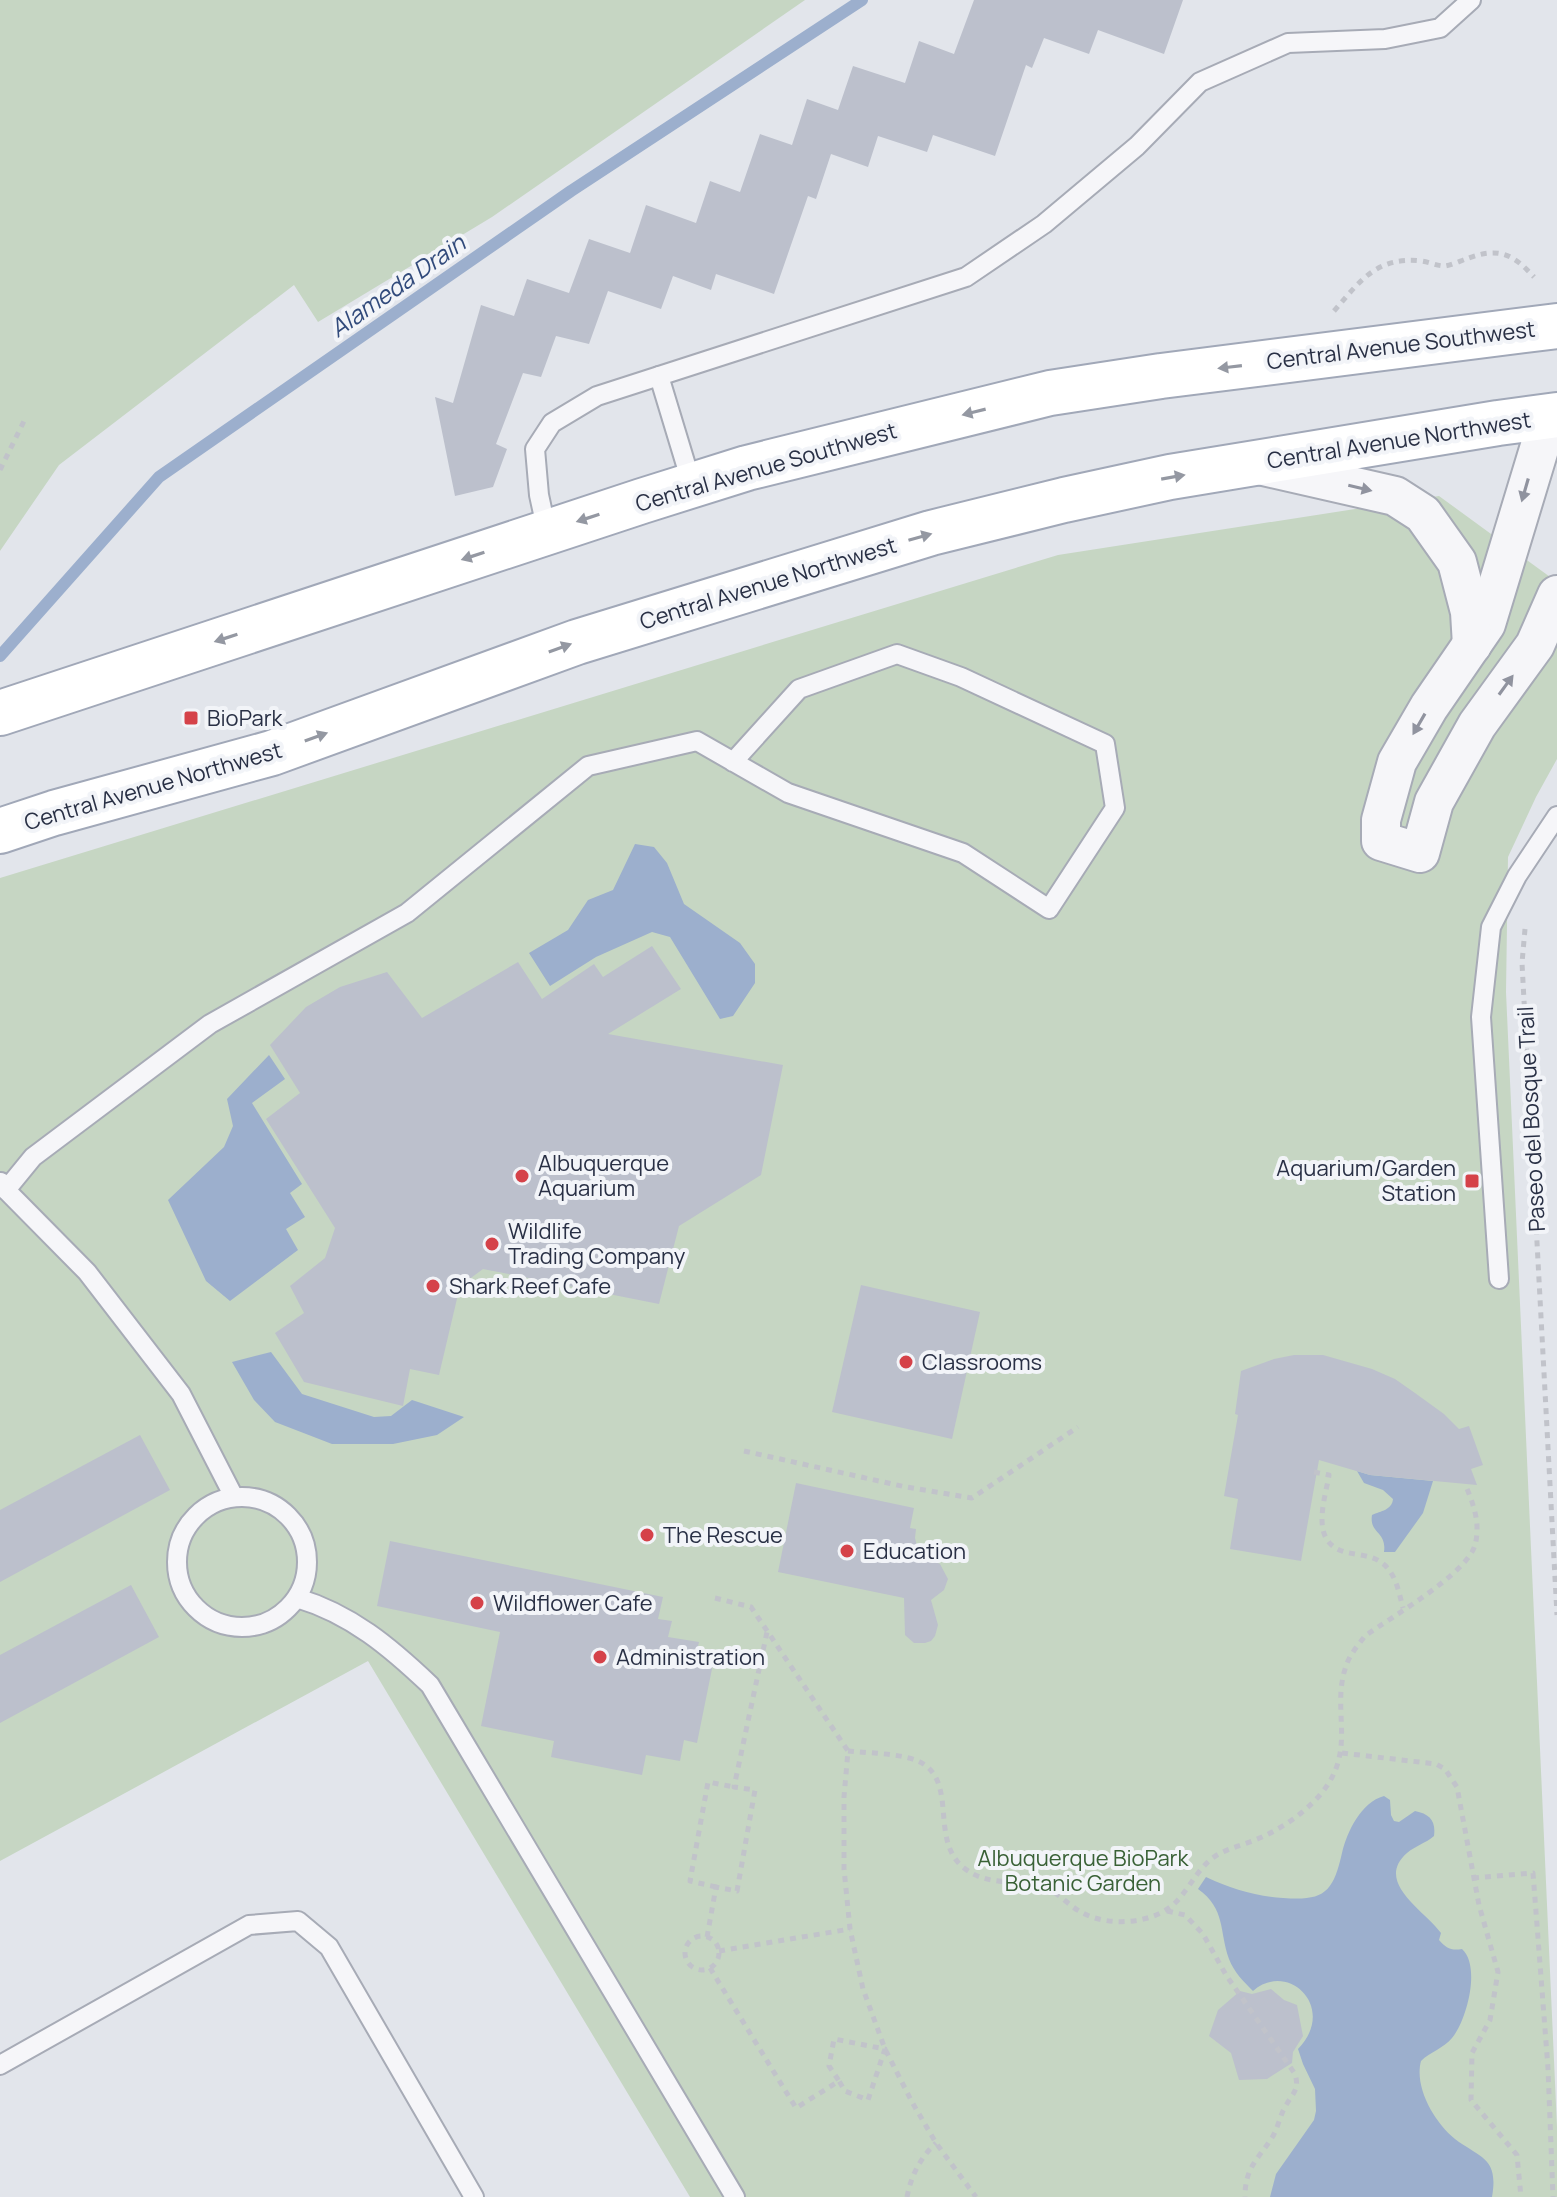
<svg xmlns="http://www.w3.org/2000/svg" width="1557" height="2197" font-family="Manrope,sans-serif">
<style>
.green{fill:#c6d6c3}
.water{fill:#9cafcd}
.lines{fill:none;stroke-linecap:round;stroke-linejoin:round}
.stream{stroke:#9cafcd;stroke-width:12}
.building{fill:#bcc0cc}
.lane-casing{stroke:#a7abb6;stroke-width:22}
.street-casing{stroke:#a7abb6;stroke-width:42}
.primary-casing{stroke:#a1a8b8;stroke-width:48}
.path{stroke:#c1c3ca;stroke-width:5;stroke-dasharray:6 6;stroke-linecap:butt}
.lane{stroke:#f6f6f9;stroke-width:18}
.street{stroke:#f6f6f9;stroke-width:38}
.primary{stroke:#fff;stroke-width:44}
.oneway{fill:#9498a2}
.oneway2{fill:#90939f}
.poi-dot{fill:#d54249;stroke:#f2f4f8;stroke-width:3}
.labels{text-anchor:middle;dominant-baseline:central;stroke-width:8;stroke-linejoin:round;paint-order:stroke}
.street-label{font-size:22px;fill:#293045;stroke:#f2f4f8}
.poi-label{font-size:22px;fill:#293045;stroke:#f2f4f8;text-anchor:start}
.park-label{font-size:22px;fill:#396136;stroke:#f2f4f8}
.water-label{font-size:24px;font-style:italic;fill:#314a7b;stroke:#f2f4f8}
</style>
<rect width="100%" height="100%" fill="#e2e5eb"/>
<g class="green">
<polygon points="0,0 805,0 492,217 318,322 294,285 59,465 0,551"/>
<polygon points="1439,496 1557,582 1557,759 1536,797 1508,857 1506,992 1557,2127 1557,2197 690,2197 368,1661 0,1861 0,878 1058,555"/>
</g>
<g class="water">
<polygon points="635,844 654,847 667,863 684,904 740,943 755,964 755,983 733,1016 720,1019 670,937 652,932 596,957 550,986 529,953 568,930 588,900 613,890"/>
<polygon points="269,1055 285,1079 252,1103 302,1184 290,1193 305,1217 286,1229 298,1250 230,1301 206,1281 168,1200 224,1147 233,1126 227,1099"/>
<polygon points="271,1352 302,1394 374,1417 391,1416 412,1400 464,1417 437,1435 393,1444 332,1444 275,1422 254,1400 232,1362"/>
<path d="M1357 1471 1370 1475 1433 1481 1423 1513 1395 1552H1384C1387 1531 1369 1534 1372 1515 1381 1511 1392 1510 1393 1499L1383 1490 1364 1483Z"/>
<path d="M1384 1796 1390 1800 1391 1815 1394 1821 1399 1822 1415 1811C1430 1814 1436 1821 1434 1836 1426 1843 1415 1846 1407 1853 1374 1882 1424 1910 1441 1933L1439 1940C1446 1948 1451 1951 1462 1949 1481 1966 1467 2020 1452 2038 1444 2048 1430 2052 1421 2061 1414 2087 1434 2122 1455 2139 1480 2158 1499 2157 1492 2197H1270L1276 2174 1314 2120 1316 2111 1315 2089 1303 2064 1298 2049C1338 2008 1288 1960 1253 1991 1243 1981 1234 1972 1229 1959 1219 1931 1226 1909 1198 1889L1206 1877C1231 1889 1255 1896 1283 1898 1324 1901 1333 1893 1342 1853 1347 1832 1361 1802 1384 1796Z"/>
</g>
<g class="lines">
<polyline class="stream" points="0,656 159,477 571,191 862,0"/>
</g>
<g class="building">
<polygon points="974,0 1183,0 1164,54 1098,30 1089,54 1044,38 1032,68 1026,65 995,156 933,135 927,152 878,136 868,167 831,154 816,199 808,196 774,294 716,274 711,290 673,276 661,309 608,291 589,344 556,336 541,377 523,373 496,444 507,449 493,487 455,496 435,397 453,403 481,305 514,316 527,279 569,293 589,239 630,253 646,205 696,223 710,181 740,192 760,134 792,145 807,99 838,110 853,66 905,83 919,41 954,54"/>
<polygon points="652,946 681,989 608,1034 783,1065 761,1175 679,1226 659,1304 483,1269 460,1286 439,1375 410,1369 403,1406 304,1382 275,1333 304,1313 290,1286 325,1258 335,1228 266,1119 300,1093 270,1045 306,1007 340,987 387,972 422,1018 518,962 542,999 594,964 603,977"/>
<polygon points="861,1285 980,1312 952,1439 832,1412"/>
<polygon points="1294,1355 1323,1355 1372,1369 1395,1379 1415,1393 1444,1414 1459,1429 1469,1426 1483,1465 1471,1469 1477,1485 1370,1475 1319,1460 1301,1561 1230,1549 1238,1499 1224,1496 1238,1415 1235,1414 1241,1371 1274,1359"/>
<polygon points="140,1435 170,1490 0,1582 0,1510"/>
<polygon points="796,1483 914,1508 910,1528 916,1529 915,1538 919,1555 940,1564 948,1579 944,1590 931,1600 938,1625 935,1636 931,1641 925,1643 914,1643 905,1635 904,1598 778,1572"/>
<polygon points="390,1541 663,1597 658,1619 672,1621 668,1637 699,1642 696,1655 714,1659 697,1743 684,1740 680,1761 646,1755 642,1775 551,1757 554,1741 481,1726 500,1632 377,1606"/>
<polygon points="131,1585 159,1637 0,1723 0,1655"/>
<polygon points="1271,1989 1284,2000 1297,2005 1303,2036 1293,2052 1292,2063 1267,2079 1239,2080 1231,2053 1209,2036 1218,2010 1240,1991 1252,1994"/>
</g>
<g class="lines">
<g class="lane-casing">
<g id="lane">
<polyline points="659,376 692,485"/>
<polyline points="547,532 539,495 535,449 552,423 597,396 966,277 1044,224 1137,146 1200,82 1288,43 1385,39 1440,28 1471,0"/>
<polyline points="1,1182 6,1190 87,1272 181,1394 234,1497"/>
<polyline points="6,1190 33,1157 210,1024 407,913 588,766 697,741 788,793 963,853 1049,909 1115,808 1105,744 961,677 897,654 799,689 733,762"/>
<polyline points="1499,1279 1481,1017 1491,927 1517,876 1557,816"/>
<circle cx="242" cy="1562" r="65"/>
<path d="M297 1598C351 1614 390 1647 430 1685L735 2197"/>
<polyline points="0,2065 249,1925 298,1921 329,1947 474,2197"/>
</g>
</g>
<g class="street-casing">
<g id="street">
<polyline points="1549,416 1486,624 1429,707 1397,762 1381,820 1381,841 1420,853 1434,802 1477,725 1535,645 1557,595"/>
<polyline points="1259,465 1395,496 1423,514 1457,562 1470,612 1472,645"/>
</g>
</g>
<g class="primary-casing">
<g id="primary">
<polyline points="0,713 642,501 747,468 1050,393 1161,376 1557,326"/>
<polyline points="0,831 54,813 272,753 577,642 931,533 1064,500 1170,477 1498,423 1557,415"/>
</g>
</g>
<g class="path">
<path d="M1334 311C1360 281 1377 256 1421 261 1429 262 1437 266 1445 266 1452 265 1462 260 1469 258 1499 247 1513 254 1534 277"/>
<polyline points="0,470 25,419"/>
<polyline points="1525,929 1522,963 1557,1615"/>
<polyline points="744,1451 906,1487 972,1498 1078,1427"/>
<path d="M1314 1472 1329 1475C1325 1500 1309 1542 1345 1552 1357 1555 1372 1555 1382 1563 1396 1573 1399 1593 1403 1608"/>
<polyline points="715,1598 751,1607 848,1751 844,1797 844,1869 850,1929 863,1989 885,2049 912,2102 936,2143 976,2197"/>
<path d="M848 1751C868 1753 889 1753 909 1758 964 1772 926 1838 964 1868 989 1888 1020 1878 1046 1888 1059 1893 1069 1906 1081 1912 1108 1928 1156 1924 1177 1901 1191 1886 1199 1866 1217 1855 1231 1847 1247 1844 1262 1837 1284 1827 1304 1813 1320 1795 1360 1748 1328 1708 1348 1661 1352 1652 1359 1644 1365 1636 1391 1617 1467 1574 1475 1545 1481 1523 1473 1503 1465 1484"/>
<polyline points="1342,1753 1436,1764 1445,1769 1457,1787 1479,1905 1498,1972 1490,2020 1472,2053 1471,2100 1517,2155 1521,2197"/>
<polyline points="1473,1878 1533,1873 1548,2068 1553,2197"/>
<polyline points="716,1887 690,1881 708,1782 734,1787"/>
<path d="M1167 1911 1185 1915 1203 1934 1226 1975 1295 2074C1300 2090 1292 2094 1285 2107 1280 2116 1278 2127 1273 2136 1259 2159 1245 2166 1245 2197"/>
<circle cx="702" cy="1953" r="17"/>
<polyline points="707,1937 716,1887 737,1891 755,1790 734,1787 767,1632"/>
<polyline points="719,1951 850,1929"/>
<polyline points="710,1968 796,2108 839,2081 829,2066 834,2039 885,2049 868,2100 845,2091 839,2081"/>
<path d="M907 2197C911 2176 920 2158 936 2143"/>
</g>
<use href="#lane" class="lane"/>
<use href="#street" class="street"/>
<use href="#primary" class="primary"/>
</g>
<defs><path id="oneway-solid" d="M-6-.8H1V-3.2L6.5 0L1 3.2V.8H-6Z" transform="scale(2)"/></defs>
<g class="oneway">
<use href="#oneway-solid" transform="translate(1230 367) rotate(173)"/>
<use href="#oneway-solid" transform="translate(974 412) rotate(166)"/>
<use href="#oneway-solid" transform="translate(1173 477) rotate(-10)"/>
<use href="#oneway-solid" transform="translate(588 518) rotate(162)"/>
<use href="#oneway-solid" transform="translate(920 537) rotate(-16)"/>
<use href="#oneway-solid" transform="translate(473 556) rotate(162)"/>
<use href="#oneway-solid" transform="translate(226 638) rotate(162)"/>
<use href="#oneway-solid" transform="translate(560 648) rotate(-20)"/>
<use href="#oneway-solid" transform="translate(316 737) rotate(-20)"/>
</g>
<g class="oneway2">
<use href="#oneway-solid" transform="translate(1360 488) rotate(13)"/>
<use href="#oneway-solid" transform="translate(1525 490) rotate(106)"/>
<use href="#oneway-solid" transform="translate(1506 685) rotate(-54)"/>
<use href="#oneway-solid" transform="translate(1419 724) rotate(120)"/>
</g>
<g class="poi-dot">
<rect x="183" y="710" width="16" height="16" rx="4"/>
<circle cx="522" cy="1176" r="8"/>
<rect x="1464" y="1173" width="16" height="16" rx="4"/>
<circle cx="492" cy="1244" r="8"/>
<circle cx="433" cy="1286" r="8"/>
<circle cx="906" cy="1362" r="8"/>
<circle cx="647" cy="1535" r="8"/>
<circle cx="847" cy="1551" r="8"/>
<circle cx="477" cy="1603" r="8"/>
<circle cx="600" cy="1657" r="8"/>
</g>
<g class="labels">
<g class="street-label">
<text transform="translate(1401 345) rotate(-7)">Central Avenue Southwest</text>
<text transform="translate(1399 440) rotate(-9)">Central Avenue Northwest</text>
<text transform="translate(766 467) rotate(-16)">Central Avenue Southwest</text>
<text transform="translate(768 583) rotate(-17)">Central Avenue Northwest</text>
<text transform="translate(153 786) rotate(-16)">Central Avenue Northwest</text>
<text transform="translate(1531 1119) rotate(-93)">Paseo del Bosque Trail</text>
</g>
<g class="poi-label">
<text x="207" y="718">BioPark</text>
<text x="538" y="1163">Albuquerque<tspan x="538" dy="25">Aquarium</tspan></text>
<text x="1456" y="1168" text-anchor="end">Aquarium/Garden<tspan x="1456" dy="25">Station</tspan></text>
<text x="508" y="1231">Wildlife<tspan x="508" dy="25">Trading Company</tspan></text>
<text x="449" y="1286">Shark Reef Cafe</text>
<text x="922" y="1362">Classrooms</text>
<text x="663" y="1535">The Rescue</text>
<text x="863" y="1551">Education</text>
<text x="493" y="1603">Wildflower Cafe</text>
<text x="616" y="1657">Administration</text>
</g>
<g class="park-label">
<text x="1083" y="1858">Albuquerque BioPark<tspan x="1083" dy="25">Botanic Garden</tspan></text>
</g>
<g class="water-label">
<text transform="translate(397 285) rotate(-35)">Alameda Drain</text>
</g>
</g>
</svg>
